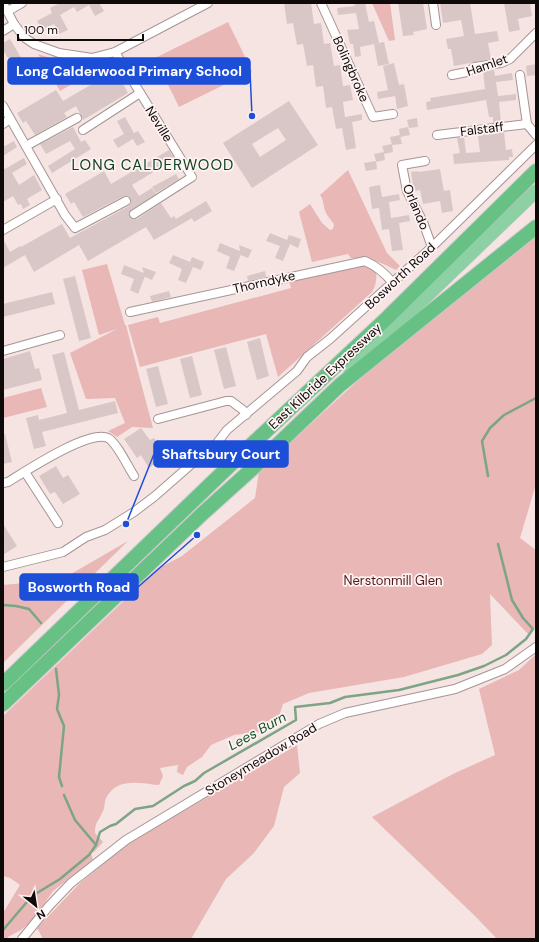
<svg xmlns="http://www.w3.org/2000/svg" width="539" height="942" font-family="'DM Sans',sans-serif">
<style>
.green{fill:#e8b7b6}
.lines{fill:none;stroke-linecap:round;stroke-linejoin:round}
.stream{stroke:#7da486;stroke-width:2.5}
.building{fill:#d9c7c7;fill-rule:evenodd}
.minor-casing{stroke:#a69594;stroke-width:10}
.primary-casing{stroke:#cac9c9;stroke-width:14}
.trunk-casing{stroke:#cac9c9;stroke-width:16}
.minor{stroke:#fff;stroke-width:8}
.primary{stroke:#8dd0a3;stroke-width:13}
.trunk{stroke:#67c084;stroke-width:14}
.labels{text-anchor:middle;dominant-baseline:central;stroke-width:3.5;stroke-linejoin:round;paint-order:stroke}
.street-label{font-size:13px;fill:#0f0a0a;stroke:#fef3f2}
.park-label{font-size:13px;fill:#531519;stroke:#fef3f2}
.water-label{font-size:14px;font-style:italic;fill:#14522a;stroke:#fef3f2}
.quarter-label{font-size:15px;letter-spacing:1px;fill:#0d4321;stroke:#fef3f2}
.leader{fill:none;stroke:#1d4ed8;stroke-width:1.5}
.callout-dot{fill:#1d4ed8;stroke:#fef3f2;stroke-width:1.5}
.callout{fill:#1d4ed8;stroke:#1d4ed8;stroke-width:1.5}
.callout-label{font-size:14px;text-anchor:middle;font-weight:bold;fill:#fff}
</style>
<rect width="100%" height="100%" fill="#f6e4e3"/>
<g class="green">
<polygon points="372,3 390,3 395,40 389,41"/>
<polygon points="228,22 252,71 179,107 155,58"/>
<path d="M38 54C63 62 79 67 105 63L107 64 60 91Z"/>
<path d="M348 170 387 253 400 266 396 270C378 261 370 258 351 258L348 254 312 262 299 212 310 204 322 223 330 230 333 229 334 224C330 219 325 213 324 207 323 202 323 199 320 195Z"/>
<path d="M536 235V484L520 538 536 550V626L529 635 490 594 492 645 482 654 404 677 309 693 283 704 276 725 258 732 234 735 211 745 202 757 187 767 183 775 177 772 178 765 160 768 163 776 159 785C139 783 117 777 106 798 104 803 105 809 102 813 98 822 95 822 95 833L103 842 94 852 90 850 93 860 53 891 32 921 21 930 8 937 7 939H3V913L20 885 10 878 3 876V716L157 569 182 556 255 498 259 471 385 356Z"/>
<polygon points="107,264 125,325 126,325 137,368 153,428 132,427 117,437 108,431 125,423 115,398 86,399 70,353 117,329 99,335 82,270"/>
<path d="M367 265 376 270C377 279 376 285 372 292L278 377 266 334 140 367 128 325 158 317 160 323 291 288 289 281Z"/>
<polygon points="41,388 47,407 3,418 3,398"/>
<polygon points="128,541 3,663 3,585 24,583 71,574"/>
<polygon points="536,654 536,939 497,939 475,916 372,817 453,774 495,755 479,689 519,670"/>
<polygon points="297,745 300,773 284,787 274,826 253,854 226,879 191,939 43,939 37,928 79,884 127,844"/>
</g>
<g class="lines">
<g class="stream">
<polyline points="488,476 482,441 490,428 504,415 536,398"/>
<polyline points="3,605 16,606 29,609 41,623"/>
<polyline points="56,669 59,695 57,709 64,726 59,777 62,786"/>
<polyline points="64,795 75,820 96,845"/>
<polyline points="3,930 32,896 60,879 89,855 96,845 100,832 110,826 116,824 135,809 153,806 184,786 195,781 204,773 296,720 295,707 330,703 345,697 399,690 458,675 484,666 506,655 526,639 533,629 523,618 512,600 498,544"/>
</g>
</g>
<g class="building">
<polygon points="60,3 99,3 104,11 95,16 89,5 77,12 74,7 60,15 68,30 59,34 54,24 42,30 37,21 52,13 50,8"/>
<polygon points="284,3 311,3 314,24 321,23 324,44 330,43 334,66 340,65 343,86 350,85 353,100 343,102 345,117 362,114 362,120 352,122 356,148 346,150 342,128 336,129 332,107 326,108 323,86 316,87 313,65 307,66 303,44 297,45 293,23 287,24"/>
<polygon points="354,3 365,3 369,22 374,21 379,43 360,47 361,56 355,57 353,44 350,44 347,30 359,29 356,13 338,15 337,8 355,6"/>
<polygon points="398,3 423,3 427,29 413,32 414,35 403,36"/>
<polygon points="440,3 470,3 475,34 497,31 499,41 488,43 491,59 454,66 451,49 448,49 446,39 464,36 461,20 443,23"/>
<polygon points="504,3 530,3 532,16 518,19 520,30 509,32"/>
<polygon points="10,39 33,78 24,84 3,50 3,43"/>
<polygon points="384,42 389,64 378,66 374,44"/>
<polygon points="394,63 399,85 404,84 408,106 397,109 395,96 378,99 377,92 388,90 383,66"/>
<polygon points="536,64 536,75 527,76 526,66"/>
<polygon points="118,69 124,78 121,80 128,93 83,120 76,106 64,113 67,117 35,135 26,121 23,123 17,113 56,90 63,101"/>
<polygon points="494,70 495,76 512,73 513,80 496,82 498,96 516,94 516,100 499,102 501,122 493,123 493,117 489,117 486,100 427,110 426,102 431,101 430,98 485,89 483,71"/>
<path d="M289 101 318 145 252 188 223 143ZM278 128 286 140 260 157 252 144Z"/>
<polygon points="125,117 134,133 138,131 145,142 137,146 133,139 118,148 113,140 124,134 117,121"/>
<polygon points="417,118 418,127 409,128 407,120"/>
<polygon points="73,127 81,142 85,140 91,149 52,173 48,166 75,149 70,141 46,154 40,144"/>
<polygon points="408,127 410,135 400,137 399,129"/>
<polygon points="504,132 506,150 512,149 513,157 509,157 509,160 454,164 453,154 460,153 457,138 464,137 466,153 480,152 478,136"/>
<polygon points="400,135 402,144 392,145 390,137"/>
<polygon points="14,141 17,147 3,156 3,147"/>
<polygon points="392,144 393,152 384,154 385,160 376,162 377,169 366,171 364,163 376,161 374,154 384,152 382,146"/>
<polygon points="169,150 175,159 132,185 139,196 152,188 156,194 131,210 129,214 130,217 134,219 137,219 161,203 171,218 174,216 176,219 206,201 212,211 194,222 192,218 154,240 146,227 88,261 79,245 34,272 25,255 3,268 3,239 10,252 20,246 21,247 62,224 70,238 129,206 131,202 129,197 124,196 83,217 74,202 71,204 65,194 104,171 111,184"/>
<polygon points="24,158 27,164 12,173 19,185 34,175 42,190 27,199 30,205 23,209 21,204 18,205 13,196 3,202 3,170"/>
<polygon points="440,169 444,191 450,190 453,211 442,213 440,201 423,204 420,190 414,191 411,172 418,171 418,172"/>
<polygon points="176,174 179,179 156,193 152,187"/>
<polygon points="380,185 382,197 399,194 400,200 389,202 391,218 409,215 410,221 399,223 403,250 392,251 389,229 382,230 379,208 372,209 369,187"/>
<polygon points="270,233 287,240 289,235 301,239 298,248 290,244 283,261 275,258 280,246 266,241"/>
<polygon points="220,243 240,251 239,245 252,250 248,258 241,255 241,254 234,271 226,268 230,257 217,251"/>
<polygon points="173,255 190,262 192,257 204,262 201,270 193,267 186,283 178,280 182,269 169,263"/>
<polygon points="124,265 144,273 142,267 156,272 152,280 145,277 145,276 138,294 130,290 134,279 121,274"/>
<polygon points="265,271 266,277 248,281 247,276"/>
<polygon points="75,276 91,338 79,341 63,279"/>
<polygon points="169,291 171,297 152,302 150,296"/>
<polygon points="52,292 55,304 3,317 3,304"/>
<polygon points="260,338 269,376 257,380 247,342"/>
<polygon points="226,347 236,386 224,389 214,350"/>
<polygon points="30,351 35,369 39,368 42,380 3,390 3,359"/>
<polygon points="64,352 79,410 115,401 118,413 42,432 46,446 34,449 26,418 38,415 39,420 67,413 52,355"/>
<polygon points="192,356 202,395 190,398 180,359"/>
<polygon points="158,366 168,404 156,407 146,369"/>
<polygon points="141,428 150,440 154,438 166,456 149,468 141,455 137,458 124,439"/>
<polygon points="3,434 5,434 12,462 3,464"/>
<polygon points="56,466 63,478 68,475 80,494 63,504 55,492 50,494 39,476"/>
<polygon points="3,524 17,546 3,555"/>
</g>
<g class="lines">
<g class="minor-casing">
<g id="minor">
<polyline points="3,3 14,24 25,38 34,44 59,53 92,58 115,52 208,3"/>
<polyline points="321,3 373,117 393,114"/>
<polyline points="433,3 436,25"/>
<polyline points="8,11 22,3"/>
<polyline points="3,31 14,24"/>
<polyline points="115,52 192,177 134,214"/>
<polyline points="452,75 467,72 475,67 501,63 510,59 536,33"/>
<polyline points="520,75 527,124 536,135"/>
<polyline points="3,106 65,215 75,228 126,201"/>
<polyline points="3,124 10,119"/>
<polyline points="83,130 140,93"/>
<polyline points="437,135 527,124"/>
<polyline points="26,146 77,118"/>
<polyline points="425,161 402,165 407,191 423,222 432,247"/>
<polyline points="3,230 57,199"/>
<path d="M130 312 365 261C376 266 384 272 392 282"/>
<polyline points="3,351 60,335"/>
<polyline points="158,419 226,401 231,401 243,410 246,415"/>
<polyline points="25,472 58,523"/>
<path d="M3 483 8 482C26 471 89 429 108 438 117 443 128 467 134 476"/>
<polyline points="3,567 63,552 86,537 105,530 134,512 155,496 195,461 214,447 227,430 297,371 307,357 330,339 432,247 536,145"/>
<polyline points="22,939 49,906 71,883 126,840 319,724 345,713 455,689 505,669 536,647"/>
</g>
</g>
<g class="primary-casing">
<polyline id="primary" points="350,370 536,191"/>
</g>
<g class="trunk-casing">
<g id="trunk">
<polyline points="3,684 249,447 387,318 536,171"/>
<polyline points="3,704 202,514 252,469 340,385 536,227"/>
</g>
</g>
<use href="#minor" class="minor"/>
<use href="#primary" class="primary"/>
<use href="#trunk" class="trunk"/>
</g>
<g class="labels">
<g class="street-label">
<text transform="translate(487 65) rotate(-19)">Hamlet</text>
<text transform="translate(351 69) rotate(66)">Bolingbroke</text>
<text transform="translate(159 124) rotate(58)">Neville</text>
<text transform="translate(482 129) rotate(-7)">Falstaff</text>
<text transform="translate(416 207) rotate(67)">Orlando</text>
<text transform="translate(400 276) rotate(-43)">Bosworth Road</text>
<text transform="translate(264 282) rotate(-13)">Thorndyke</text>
<text transform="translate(325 376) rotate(-43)">East Kilbride Expressway</text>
<text transform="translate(261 759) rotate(-31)">Stoneymeadow Road</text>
</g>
<g class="park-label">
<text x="393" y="580">Nerstonmill Glen</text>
</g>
<g class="water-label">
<text transform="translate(257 731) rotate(-29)">Lees Burn</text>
</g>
<g class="quarter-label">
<text x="153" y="165">LONG CALDERWOOD</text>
</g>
</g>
<path class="leader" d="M252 116L250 71M126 524L154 454M197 535L138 587"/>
<g class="callout-dot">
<circle cx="252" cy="116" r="4"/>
<circle cx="126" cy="524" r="4"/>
<circle cx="197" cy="535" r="4"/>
</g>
<g class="callout">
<rect x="8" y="58" width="242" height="26" rx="4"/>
<rect x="154" y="441" width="134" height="26" rx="4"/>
<rect x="20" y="574" width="118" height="26" rx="4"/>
</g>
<g class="callout-label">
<text x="129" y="76">Long Calderwood Primary School</text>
<text x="221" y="459">Shaftsbury Court</text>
<text x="79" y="592">Bosworth Road</text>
</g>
<rect width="539" height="942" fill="none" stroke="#0f0a0a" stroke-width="8"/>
<g transform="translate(36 906) rotate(150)" stroke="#fef3f2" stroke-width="3" paint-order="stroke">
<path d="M0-3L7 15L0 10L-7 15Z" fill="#0f0a0a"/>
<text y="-6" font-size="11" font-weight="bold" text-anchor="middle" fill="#0f0a0a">N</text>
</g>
<path d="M18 34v6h125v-6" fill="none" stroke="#0f0a0a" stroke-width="2"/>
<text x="24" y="34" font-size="12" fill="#0f0a0a" stroke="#fef3f2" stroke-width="3" paint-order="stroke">100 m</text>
</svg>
